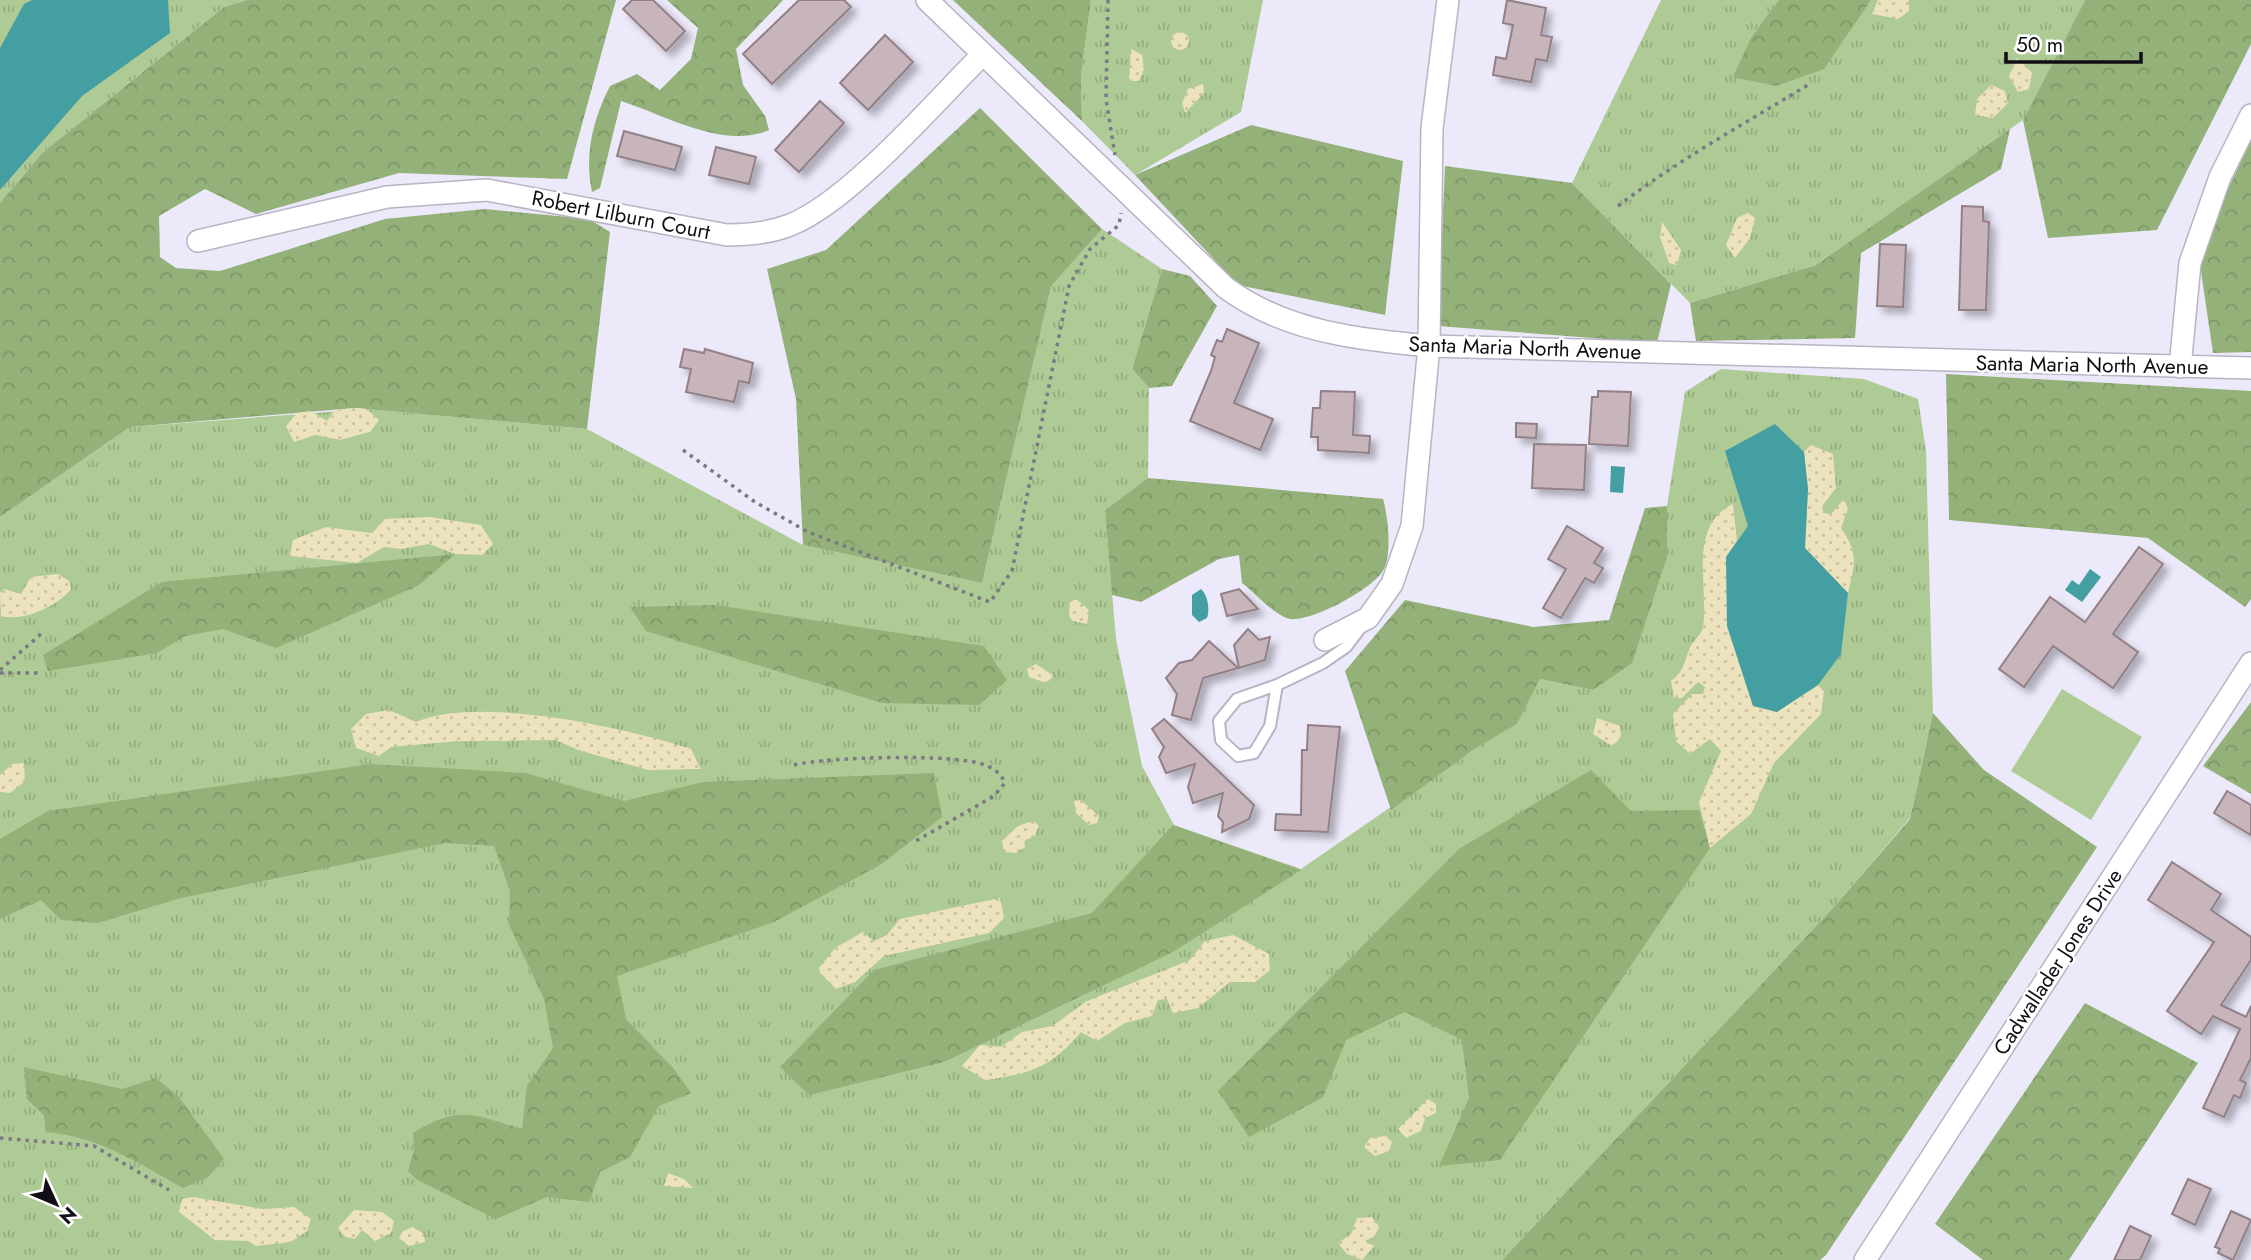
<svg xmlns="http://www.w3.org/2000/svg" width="2251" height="1260" font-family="Jost,sans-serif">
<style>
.grass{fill:url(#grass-tufts)}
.forest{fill:url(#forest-crowns)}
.sand{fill:url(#sand-dots)}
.pitch{fill:#aeca95}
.water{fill:#439fa2}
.building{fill:#c7b5bb;stroke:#928086;stroke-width:2;filter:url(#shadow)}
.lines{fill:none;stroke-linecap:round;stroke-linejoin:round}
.lane-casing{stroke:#b7b4c4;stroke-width:14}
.street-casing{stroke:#b7b4c4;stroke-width:24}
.path{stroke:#7c7985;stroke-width:3.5;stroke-dasharray:3.5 5;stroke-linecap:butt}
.lane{stroke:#fff;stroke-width:10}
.street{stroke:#fff;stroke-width:21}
.labels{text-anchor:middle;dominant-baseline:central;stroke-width:5;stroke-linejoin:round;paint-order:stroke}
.street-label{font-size:21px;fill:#110f15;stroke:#fff}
</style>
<defs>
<pattern id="grass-tufts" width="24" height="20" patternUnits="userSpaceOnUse" patternTransform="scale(1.75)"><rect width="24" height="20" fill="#aeca95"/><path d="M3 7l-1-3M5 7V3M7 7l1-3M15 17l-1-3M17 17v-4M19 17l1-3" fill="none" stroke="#95ac80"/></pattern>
<pattern id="forest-crowns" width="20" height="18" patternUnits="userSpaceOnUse" patternTransform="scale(1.75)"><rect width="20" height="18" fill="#93b178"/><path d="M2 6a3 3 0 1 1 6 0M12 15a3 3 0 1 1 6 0" fill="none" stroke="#7e9767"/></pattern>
<pattern id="sand-dots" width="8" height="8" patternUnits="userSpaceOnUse" patternTransform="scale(1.75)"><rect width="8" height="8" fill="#ece2bd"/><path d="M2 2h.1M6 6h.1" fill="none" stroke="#c9c1a2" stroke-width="1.8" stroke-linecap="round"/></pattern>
<filter id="shadow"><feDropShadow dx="6" dy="6" stdDeviation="3.5" flood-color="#0004"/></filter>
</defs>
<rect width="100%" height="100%" fill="#ece9fa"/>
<g class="grass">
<polygon points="0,0 247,0 224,7 42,153 0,203"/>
<polygon points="1091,0 1263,0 1241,112 1135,175 1082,121 1081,76"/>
<polygon points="1661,0 2085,0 2023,120 1816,265 1690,303 1572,183"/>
<polygon points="1102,229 1162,269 1132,369 1149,388 1148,478 1105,510 1116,639 1142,766 1174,825 1301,869 1473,750 1517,724 1540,679 1593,690 1667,557 1667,506 1685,392 1721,369 1864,379 1918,399 1926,451 1933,713 1910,818 1832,909 1502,1260 0,1260 0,517 130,427 367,409 587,429 803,545 982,583 1051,285"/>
</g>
<g class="forest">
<polygon points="247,0 616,0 567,179 399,173 256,214 205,189 159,216 160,257 176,268 220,271 385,219 485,209 589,219 610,232 587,429 355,408 130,427 0,517 0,203 42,153 224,7"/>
<path d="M667 0H783L736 49 743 85 765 116 769 130C723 150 665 115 621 101L600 188 592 192C584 155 593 119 610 86L637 74 660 90 691 59 698 28Z"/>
<polygon points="953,0 1091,0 1081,76 1082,121"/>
<polygon points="1779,0 1871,0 1824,69 1776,86 1733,77 1751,38"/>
<polygon points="2085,0 2251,0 2251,44 2157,230 2048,238 2023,120"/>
<polygon points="980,108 1102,229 1051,286 982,583 803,545 796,399 767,269 826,250"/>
<polygon points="1251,125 1403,161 1385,315 1238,285 1135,175"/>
<polygon points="2010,129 2001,169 1861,253 1855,338 1696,341 1690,303 1816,265"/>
<polygon points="2251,141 2251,352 2213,353 2198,251"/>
<polygon points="1445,166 1572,183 1671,284 1657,343 1438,326"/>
<polygon points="1162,269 1190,276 1217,306 1172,386 1149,388 1132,369"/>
<polygon points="1946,374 2251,391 2251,599 2245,607 2148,538 1949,520"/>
<path d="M1148 478 1383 499C1388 516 1392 552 1384 569 1374 589 1311 622 1290 619 1275 616 1255 593 1242 583L1239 555 1219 559 1141 602 1112 595 1105 510Z"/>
<polygon points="1667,506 1667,557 1632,663 1593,690 1540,679 1517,724 1473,750 1391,810 1345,671 1405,600 1533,627 1609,620 1645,508"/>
<polygon points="455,554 419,585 276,648 223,629 185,636 157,653 48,671 43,655 162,582"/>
<polygon points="715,605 984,646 1007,680 979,705 882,703 646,631 630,607"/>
<polygon points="2251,702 2251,794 2203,766"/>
<polygon points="1933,713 1984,770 2097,847 1826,1255 1820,1260 1502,1260 1832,909 1910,819"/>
<path d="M371 764 525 773 624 801 703 782 934 773 942 817 880 865 774 922 617 976 626 1019 674 1069 691 1093 659 1106 630 1157 600 1172 589 1202 547 1197 496 1219 416 1179 408 1171 414 1150 413 1133C460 1104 474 1115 522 1129L527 1086 553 1048 544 999 509 925 510 891 494 846 445 843 177 899 98 923 61 920 41 900 0 919V839L48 811Z"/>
<polygon points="1591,770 1631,811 1699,810 1710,848 1500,1160 1439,1166 1469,1098 1462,1040 1405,1012 1346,1040 1323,1097 1249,1137 1218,1091 1459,849"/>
<polygon points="1173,825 1301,870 1173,952 944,1062 809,1095 780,1067 874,970 1092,913"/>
<polygon points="2085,1003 2198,1063 2069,1260 1983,1260 1935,1224"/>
<path d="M24 1067 122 1089 156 1078 179 1097 224 1159 207 1178 183 1188C138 1163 98 1136 46 1132L44 1115 27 1099Z"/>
</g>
<g class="sand">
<polygon points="1878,0 1909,0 1909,11 1898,19 1872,14"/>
<circle cx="1180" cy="41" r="9"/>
<polygon points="1131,49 1142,55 1144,69 1139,81 1129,81"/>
<polygon points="2017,58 2032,73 2029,89 2018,92 2009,76"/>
<polygon points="1203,84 1204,93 1185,113 1182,103 1188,89"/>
<polygon points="1991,85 2005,91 2008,103 1993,118 1975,115 1977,99"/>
<polygon points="1748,213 1755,218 1750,238 1735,258 1726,245 1737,218"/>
<polygon points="1662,222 1681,250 1677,265 1669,263 1660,237"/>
<polygon points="355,408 367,409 379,420 370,432 340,440 315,435 294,442 286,426 297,413 310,411 327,421 335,410"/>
<path d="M1811 445 1833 454 1836 488 1823 505V513L1831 514 1844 499 1848 509 1841 528C1859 554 1855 563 1848 593L1805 548 1808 489 1804 452Z"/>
<path d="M1733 504 1737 541 1726 557 1777 712 1818 685 1824 691 1821 714 1774 763 1751 814 1710 848 1699 802 1721 751 1710 739 1690 754 1676 741 1673 714 1692 694H1703L1705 687 1698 682 1682 698H1674L1671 681C1683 672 1684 664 1689 650 1692 641 1701 636 1703 627 1709 586 1687 526 1733 504Z"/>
<polygon points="430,517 481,525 493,544 482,555 455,554 429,544 400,549 384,547 357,563 290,556 293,540 326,527 372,533 385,519"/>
<path d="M58 574 69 581 71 589C58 606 23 622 1 616L0 593 4 589 21 594 31 577Z"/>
<polygon points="1076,599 1089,610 1087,624 1073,621 1069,616 1070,602"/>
<polygon points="1036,664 1054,676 1046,683 1029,677 1027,669"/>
<path d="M389 710 416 722C479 695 628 728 691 749L701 769 648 770 578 750 556 740 458 741 391 747 379 756 356 748 351 729 366 714Z"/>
<polygon points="1597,718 1620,726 1621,738 1612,746 1593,734"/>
<polygon points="24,763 25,781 10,793 0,792 0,775 12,764"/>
<polygon points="1081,800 1099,816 1097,823 1089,825 1076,813 1074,801"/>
<polygon points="1033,821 1039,826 1034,837 1025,840 1025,847 1016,853 1004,852 1002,841 1018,826"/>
<polygon points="1000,898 1004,918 989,933 884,956 855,982 836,989 820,973 819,968 835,948 863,932 874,941 887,935 900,919"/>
<path d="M1233 935 1269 954 1270 970 1255 982H1230L1198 1008 1173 1013 1167 999 1158 1000 1152 1016 1125 1023 1097 1041 1081 1032C1049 1069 1032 1073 985 1080L962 1066 980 1045 1001 1047 1022 1032 1052 1026 1087 1001 1190 960 1205 941Z"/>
<polygon points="1428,1099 1436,1104 1436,1113 1425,1118 1421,1131 1406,1138 1398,1129"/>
<polygon points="1386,1136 1392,1142 1389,1151 1375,1156 1364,1147 1370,1138"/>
<polygon points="668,1173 684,1179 693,1188 664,1186"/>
<polygon points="193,1197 263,1209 294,1207 311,1219 307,1231 291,1242 256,1246 248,1241 215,1240 179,1212 182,1199"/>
<polygon points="354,1210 382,1212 394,1221 391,1233 375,1241 362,1230 355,1239 345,1237 338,1228"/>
<polygon points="1372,1217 1379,1227 1375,1236 1365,1241 1374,1246 1362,1260 1347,1254 1338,1243 1351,1234 1357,1218"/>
<polygon points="413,1227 424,1234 425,1242 409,1246 399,1238 403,1231"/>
</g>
<polygon class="pitch" points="2062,689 2142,737 2091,820 2011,771"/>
<g class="water">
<polygon points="32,0 168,0 170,33 82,96 0,190 0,48 24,4"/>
<polygon points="1775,424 1804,452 1808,489 1805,548 1848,593 1841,654 1818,685 1777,712 1753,706 1727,626 1726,557 1748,526 1725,451"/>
<polygon points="1611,466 1625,467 1623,493 1610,492"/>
<polygon points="2090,569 2101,577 2082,602 2065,590 2072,580 2079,585"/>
<path d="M1201 589C1208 595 1210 610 1207 618L1199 622 1192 615V595Z"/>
</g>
<g class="building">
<polygon points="632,0 653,0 685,31 666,51 623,9"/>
<polygon points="799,0 844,0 851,7 772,84 743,54"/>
<polygon points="1507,0 1546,8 1541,35 1552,37 1547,61 1536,59 1531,82 1493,75 1496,57 1506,59 1513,25 1503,23"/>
<polygon points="885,35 913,62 868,110 840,83"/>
<polygon points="820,101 844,123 799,172 775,150"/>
<polygon points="624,131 682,147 675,170 617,156"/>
<polygon points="716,147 756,157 749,184 709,175"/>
<polygon points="1962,206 1983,207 1983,221 1989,222 1986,310 1959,310"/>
<polygon points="1880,244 1906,245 1903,307 1877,306"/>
<polygon points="1227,329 1259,343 1234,403 1273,419 1260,450 1190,421 1211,371 1215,357 1211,355 1217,340 1222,342"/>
<polygon points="684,349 704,353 705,349 753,363 749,383 739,381 734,402 686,392 691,369 680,367"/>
<polygon points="1321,391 1355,392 1353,435 1370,436 1369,453 1318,450 1318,437 1311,437 1313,408 1320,408"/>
<polygon points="1598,391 1631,392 1628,446 1589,444 1592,397 1598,397"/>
<polygon points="1516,423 1537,424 1536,438 1516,437"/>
<polygon points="1534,444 1586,445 1584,490 1532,488"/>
<polygon points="1567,526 1603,548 1594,563 1603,568 1594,583 1585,578 1561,618 1543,608 1566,569 1548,559"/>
<polygon points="2139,547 2163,564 2113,634 2138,652 2113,688 2053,646 2024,687 1999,669 2050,597 2085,622"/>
<polygon points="1239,589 1258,609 1227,616 1221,594"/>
<polygon points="1248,629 1259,640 1270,637 1265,660 1239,668 1234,645"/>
<polygon points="1209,641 1238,668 1203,678 1191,720 1172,715 1177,694 1166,678 1179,663 1192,660"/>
<polygon points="1164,719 1254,805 1249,819 1222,832 1223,822 1218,816 1223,793 1193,803 1188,787 1195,764 1166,773 1159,757 1164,747 1152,729"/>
<polygon points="1308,725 1340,727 1328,832 1275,830 1276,814 1301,815 1302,750 1307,750"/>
<polygon points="2227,791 2251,805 2251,835 2214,813"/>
<polygon points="2172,862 2221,894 2211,910 2251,937 2251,960 2221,1005 2246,1017 2251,1006 2251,1058 2240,1080 2246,1083 2240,1098 2234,1095 2224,1117 2203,1108 2240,1029 2213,1016 2201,1034 2167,1011 2214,942 2148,900"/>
<polygon points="2188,1179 2211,1189 2195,1225 2172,1214"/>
<polygon points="2231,1211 2251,1220 2233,1260 2218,1253 2220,1249 2215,1247"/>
<polygon points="2130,1226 2151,1236 2140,1260 2114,1260"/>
</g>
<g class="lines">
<g class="lane-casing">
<polyline id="lane" points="1277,685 1270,726 1254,753 1238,756 1221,740 1219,721 1237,699 1277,685 1323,663 1346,647 1362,626"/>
</g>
<g class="street-casing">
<g id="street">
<path d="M927 0 1226 288C1286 332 1357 339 1429 346L2251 368"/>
<path d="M198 241 387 197 487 190 727 235C749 235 770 233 790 225 849 202 935 102 982 55"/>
<polyline points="2180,367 2190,263 2220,177 2251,115"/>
<polyline points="1325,640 1368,618 1392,584 1412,526 1429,346 1432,128 1448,0"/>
<polyline points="1865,1260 2251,663"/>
</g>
</g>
<g class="path">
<polyline points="1108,0 1106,99 1115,155"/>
<path d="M1618 206C1678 160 1746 123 1811 83"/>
<polyline points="683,450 755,502 808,532 990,602 1012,571 1069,286 1090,249 1119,225 1121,213"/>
<polyline points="0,670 41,634"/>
<polyline points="0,673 39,673"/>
<path d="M794 765C827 757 955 753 985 765 995 769 1001 774 1005 783L994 796 916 841"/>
<polyline points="0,1138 94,1146 169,1190"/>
</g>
<use href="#lane" class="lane"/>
<use href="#street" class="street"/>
</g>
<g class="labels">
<g class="street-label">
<text transform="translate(621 215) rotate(11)">Robert Lilburn Court</text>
<text transform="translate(1525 348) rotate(2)">Santa Maria North Avenue</text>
<text transform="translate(2092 365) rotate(1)">Santa Maria North Avenue</text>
<text transform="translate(2058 962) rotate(-57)">Cadwallader Jones Drive</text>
</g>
</g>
<g transform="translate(56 1204) rotate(134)" stroke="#ffffff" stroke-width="5" paint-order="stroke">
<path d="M0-5L12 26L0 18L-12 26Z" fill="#110f15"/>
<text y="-10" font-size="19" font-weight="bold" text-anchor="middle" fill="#110f15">N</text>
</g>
<path d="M2006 52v10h135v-10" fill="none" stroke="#110f15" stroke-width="3.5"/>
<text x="2016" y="52" font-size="21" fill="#110f15" stroke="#ffffff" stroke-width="5" paint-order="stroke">50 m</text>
</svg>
